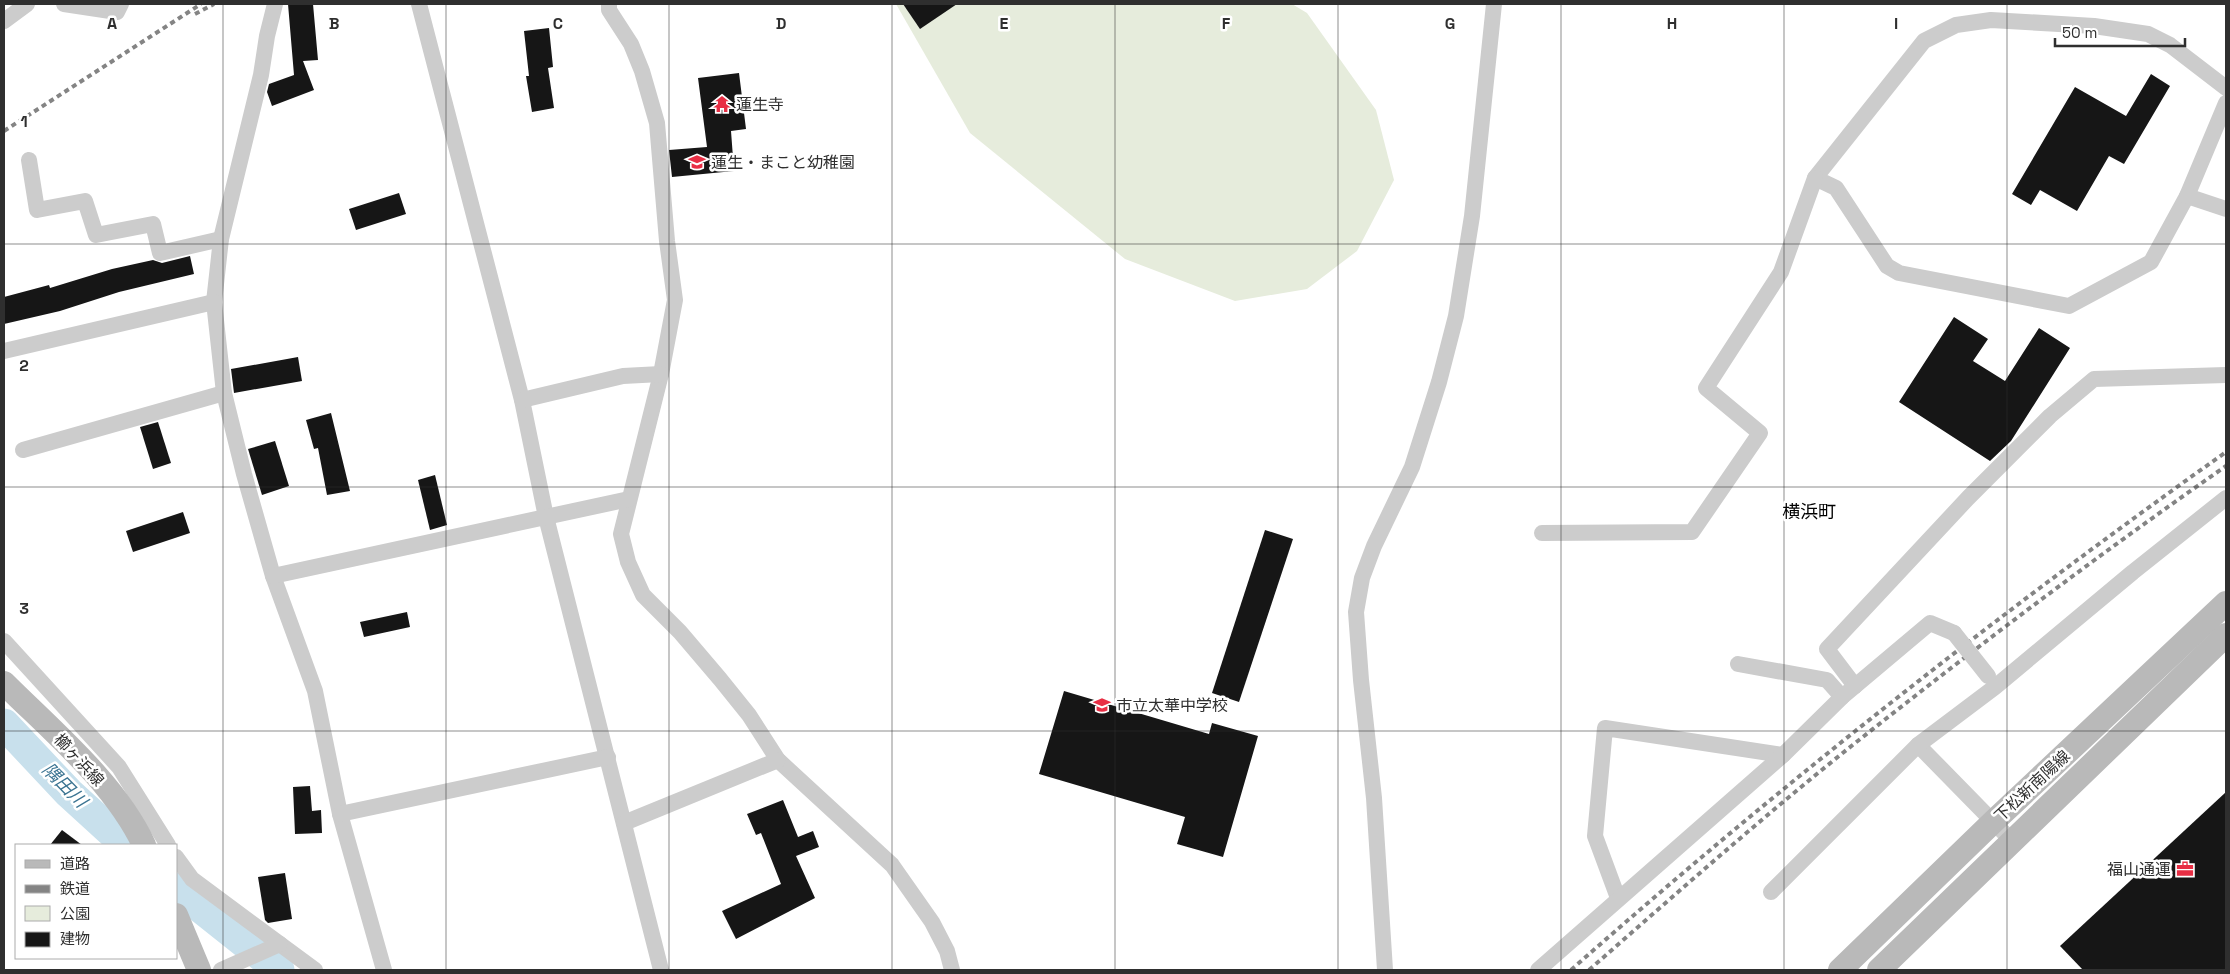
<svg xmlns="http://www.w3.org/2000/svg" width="2230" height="974" font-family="'Space Grotesk','Noto Sans JP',sans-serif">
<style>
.green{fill:#e6ecdc}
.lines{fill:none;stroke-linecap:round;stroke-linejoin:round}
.river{stroke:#c8e0ec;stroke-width:31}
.building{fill:#161616}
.street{stroke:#ccc;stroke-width:16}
.secondary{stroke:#b9b9b9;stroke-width:24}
.rail{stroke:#848484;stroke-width:4;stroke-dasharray:5 4;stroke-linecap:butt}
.street-bridge{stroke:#ccc;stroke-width:16}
.grid{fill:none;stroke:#2f2f2f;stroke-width:1;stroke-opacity:0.55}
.labels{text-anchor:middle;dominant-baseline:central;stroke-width:5;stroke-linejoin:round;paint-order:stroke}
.poi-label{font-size:16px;fill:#2f2f2f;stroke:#fff;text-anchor:start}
.street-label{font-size:16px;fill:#2f2f2f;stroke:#fff}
.neighbourhood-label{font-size:18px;fill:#000;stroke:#fff}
.water-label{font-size:18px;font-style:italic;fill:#3b7492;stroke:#fff}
.grid-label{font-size:16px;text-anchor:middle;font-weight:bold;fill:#2f2f2f;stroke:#fff;stroke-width:5;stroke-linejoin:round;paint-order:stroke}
</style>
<rect width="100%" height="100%" fill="#fff"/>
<polygon class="green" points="896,4 1292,4 1307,13 1376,110 1394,180 1357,251 1307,289 1235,301 1125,259 970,133"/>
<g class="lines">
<g class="river">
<polyline points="4,724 69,793 126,845"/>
<polyline points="176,888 279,970"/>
</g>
</g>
<g class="building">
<polygon points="288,4 313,4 318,60 303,61 314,90 272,106 267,92 269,84 294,75"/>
<polygon points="903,4 957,4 920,29"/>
<polygon points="549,28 553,67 548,68 554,108 532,112 526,76 529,76 524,31"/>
<polygon points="739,73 746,129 731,131 734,171 672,177 669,150 707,147 698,78"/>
<polygon points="2151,74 2170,86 2124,164 2109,156 2077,211 2040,190 2031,205 2012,194 2075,87 2126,116"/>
<polygon points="399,193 406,214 356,230 349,209"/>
<polygon points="190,256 194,274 119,292 60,311 4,324 4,297 49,285 50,288 112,269 153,260 162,263"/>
<polygon points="1954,317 1988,339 1973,361 2005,381 2039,328 2070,348 2011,441 1990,461 1899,402"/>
<polygon points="298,357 302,381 234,393 231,369"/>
<polygon points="331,413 350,491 327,495 318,448 314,449 306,420"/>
<polygon points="158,422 171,463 153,469 140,427"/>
<polygon points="275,441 289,486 262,495 248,449"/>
<polygon points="435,475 447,525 430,530 418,480"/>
<polygon points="183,512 190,533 133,552 126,531"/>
<polygon points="1265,530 1293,539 1239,702 1212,693"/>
<polygon points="407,612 410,627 364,637 360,622"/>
<polygon points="1064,691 1209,734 1212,723 1258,736 1223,857 1177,844 1185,817 1039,774"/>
<polygon points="310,786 312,811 321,810 322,833 295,834 293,787"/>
<polygon points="2226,792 2226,970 2083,970 2060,946"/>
<polygon points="783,800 798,837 813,831 819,847 796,856 815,898 736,939 722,911 781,884 761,833 756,835 747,814"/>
<polygon points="62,830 82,845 50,845"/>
<polygon points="285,873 292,919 268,923 265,920 258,877"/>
</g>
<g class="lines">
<g class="street">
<polyline points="64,4 117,12 121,4"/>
<polyline points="275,4 267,36 261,75 221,239 214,302 224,393 244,474 273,576 315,691 340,814 384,970"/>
<polyline points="419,4 522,400 546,517 661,970"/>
<polyline points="609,4 609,10 631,44 642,71 657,123 667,241 675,300 661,374 621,534 628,562 643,595 680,632 720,679 749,715 778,760 892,865 932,922 947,951 952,970"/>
<polyline points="4,21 27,4"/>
<polyline points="2226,88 2170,45 2148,34 2094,26 1991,20 1956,25 1924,41 1815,178 1836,188 1887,266 1899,273 2069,306 2151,262 2187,196 2226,103"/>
<polyline points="29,160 37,210 85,201 96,235 153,224 160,253 221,239"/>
<polyline points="2187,196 2226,209"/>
<polyline points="4,351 214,302"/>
<polyline points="522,400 623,376 661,374"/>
<polyline points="23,450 224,393"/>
<polyline points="1542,533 1692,532 1760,433 1706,388 1781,272 1815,178"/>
<polyline points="273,576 629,499"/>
<polyline points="4,641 119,767 168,845"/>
<polyline points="1738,664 1827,680 1842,697"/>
<polyline points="1855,686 1827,649 1968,498 2050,416 2094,379 2226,375"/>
<polyline points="1918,745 2013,842"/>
<polyline points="340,814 608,757"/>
<polyline points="624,823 778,760"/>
<polyline points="176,857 192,879 315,970"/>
<polyline points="1771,892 1918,745 1995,687 2133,572 2226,498"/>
<polyline points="1618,898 1595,836 1605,728 1783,755"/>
<polyline points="221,970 280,944"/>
<polyline points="1385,970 1374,798 1361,680 1356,612 1362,578 1374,546 1412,467 1439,382 1456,316 1472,216 1494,4"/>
<polyline points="1538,970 1783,755 1842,697 1930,623 1954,633"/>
</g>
<g class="secondary">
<path d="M4 683C52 731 115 783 144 845"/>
<polyline points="176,915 199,970"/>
<polyline points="1840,970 1994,821 2226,603"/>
<polyline points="1879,970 2226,635"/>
</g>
<g class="rail">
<polyline points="195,14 214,4"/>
<polyline points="4,131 201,4"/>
<path d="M1571 970C1779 786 1999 613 2226 452"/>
<path d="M1589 970C1678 892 1767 813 1859 740 1979 645 2101 553 2226 466"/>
</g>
<polyline class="street-bridge" points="1954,633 1988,676"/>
</g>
<path class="grid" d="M223 4V970M446 4V970M669 4V970M892 4V970M1115 4V970M1338 4V970M1561 4V970M1784 4V970M2007 4V970M4 244H2226M4 487H2226M4 731H2226"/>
<defs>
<g id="temple-bare" transform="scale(1.35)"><path d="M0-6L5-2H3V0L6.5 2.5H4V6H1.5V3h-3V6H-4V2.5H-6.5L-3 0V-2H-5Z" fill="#e82e44" stroke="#fff" stroke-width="2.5" paint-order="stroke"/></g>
<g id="school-bare" transform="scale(1.35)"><path d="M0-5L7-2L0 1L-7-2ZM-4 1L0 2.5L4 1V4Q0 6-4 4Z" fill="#e82e44" stroke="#fff" stroke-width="2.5" paint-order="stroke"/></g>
<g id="office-bare" transform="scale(1.35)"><path d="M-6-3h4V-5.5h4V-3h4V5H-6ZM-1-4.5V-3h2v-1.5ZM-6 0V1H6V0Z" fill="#e82e44" stroke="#fff" stroke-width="2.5" paint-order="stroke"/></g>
</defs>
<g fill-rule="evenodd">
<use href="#temple-bare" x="722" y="104"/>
<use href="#school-bare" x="697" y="162"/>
<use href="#school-bare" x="1102" y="705"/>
<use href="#office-bare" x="2185" y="869"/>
</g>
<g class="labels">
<g class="poi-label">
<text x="736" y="104">蓮生寺</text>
<text x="711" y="162">蓮生・まこと幼稚園</text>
<text x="1116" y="705">市立太華中学校</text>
<text x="2171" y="869" text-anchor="end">福山通運</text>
</g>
<g class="street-label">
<text transform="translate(79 760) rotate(47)">櫛ヶ浜線</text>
<text transform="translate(2032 786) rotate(-43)">下松新南陽線</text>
</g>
<g class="neighbourhood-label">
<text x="1809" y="511">横浜町</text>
</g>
<g class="water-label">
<text transform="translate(65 785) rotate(45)">隅田川</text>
</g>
</g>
<g class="grid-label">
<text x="112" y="29">A</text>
<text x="334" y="29">B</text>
<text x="558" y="29">C</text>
<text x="781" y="29">D</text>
<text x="1004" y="29">E</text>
<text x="1226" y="29">F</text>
<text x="1450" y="29">G</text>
<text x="1672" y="29">H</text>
<text x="1896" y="29">I</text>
<text x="24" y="127">1</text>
<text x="24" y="371">2</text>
<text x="24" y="614">3</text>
</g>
<rect width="2230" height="974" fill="none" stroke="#2f2f2f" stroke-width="10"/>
<rect x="15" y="844" width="162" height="115" fill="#ffffff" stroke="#acacac"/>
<rect x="25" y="860" width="25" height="8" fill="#b9b9b9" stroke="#acacac"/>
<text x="60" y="869" font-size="15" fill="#2f2f2f">道路</text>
<rect x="25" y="885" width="25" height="8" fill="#848484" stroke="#acacac"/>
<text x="60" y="894" font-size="15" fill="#2f2f2f">鉄道</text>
<rect x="25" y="906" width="25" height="15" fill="#e6ecdc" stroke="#acacac"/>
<text x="60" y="919" font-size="15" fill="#2f2f2f">公園</text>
<rect x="25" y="932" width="25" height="15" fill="#161616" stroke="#acacac"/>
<text x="60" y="944" font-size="15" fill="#2f2f2f">建物</text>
<path d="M2055 38v8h130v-8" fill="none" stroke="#2f2f2f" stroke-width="2.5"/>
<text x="2062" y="38" font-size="15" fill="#2f2f2f" stroke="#ffffff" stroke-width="4" paint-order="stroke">50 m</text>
</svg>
